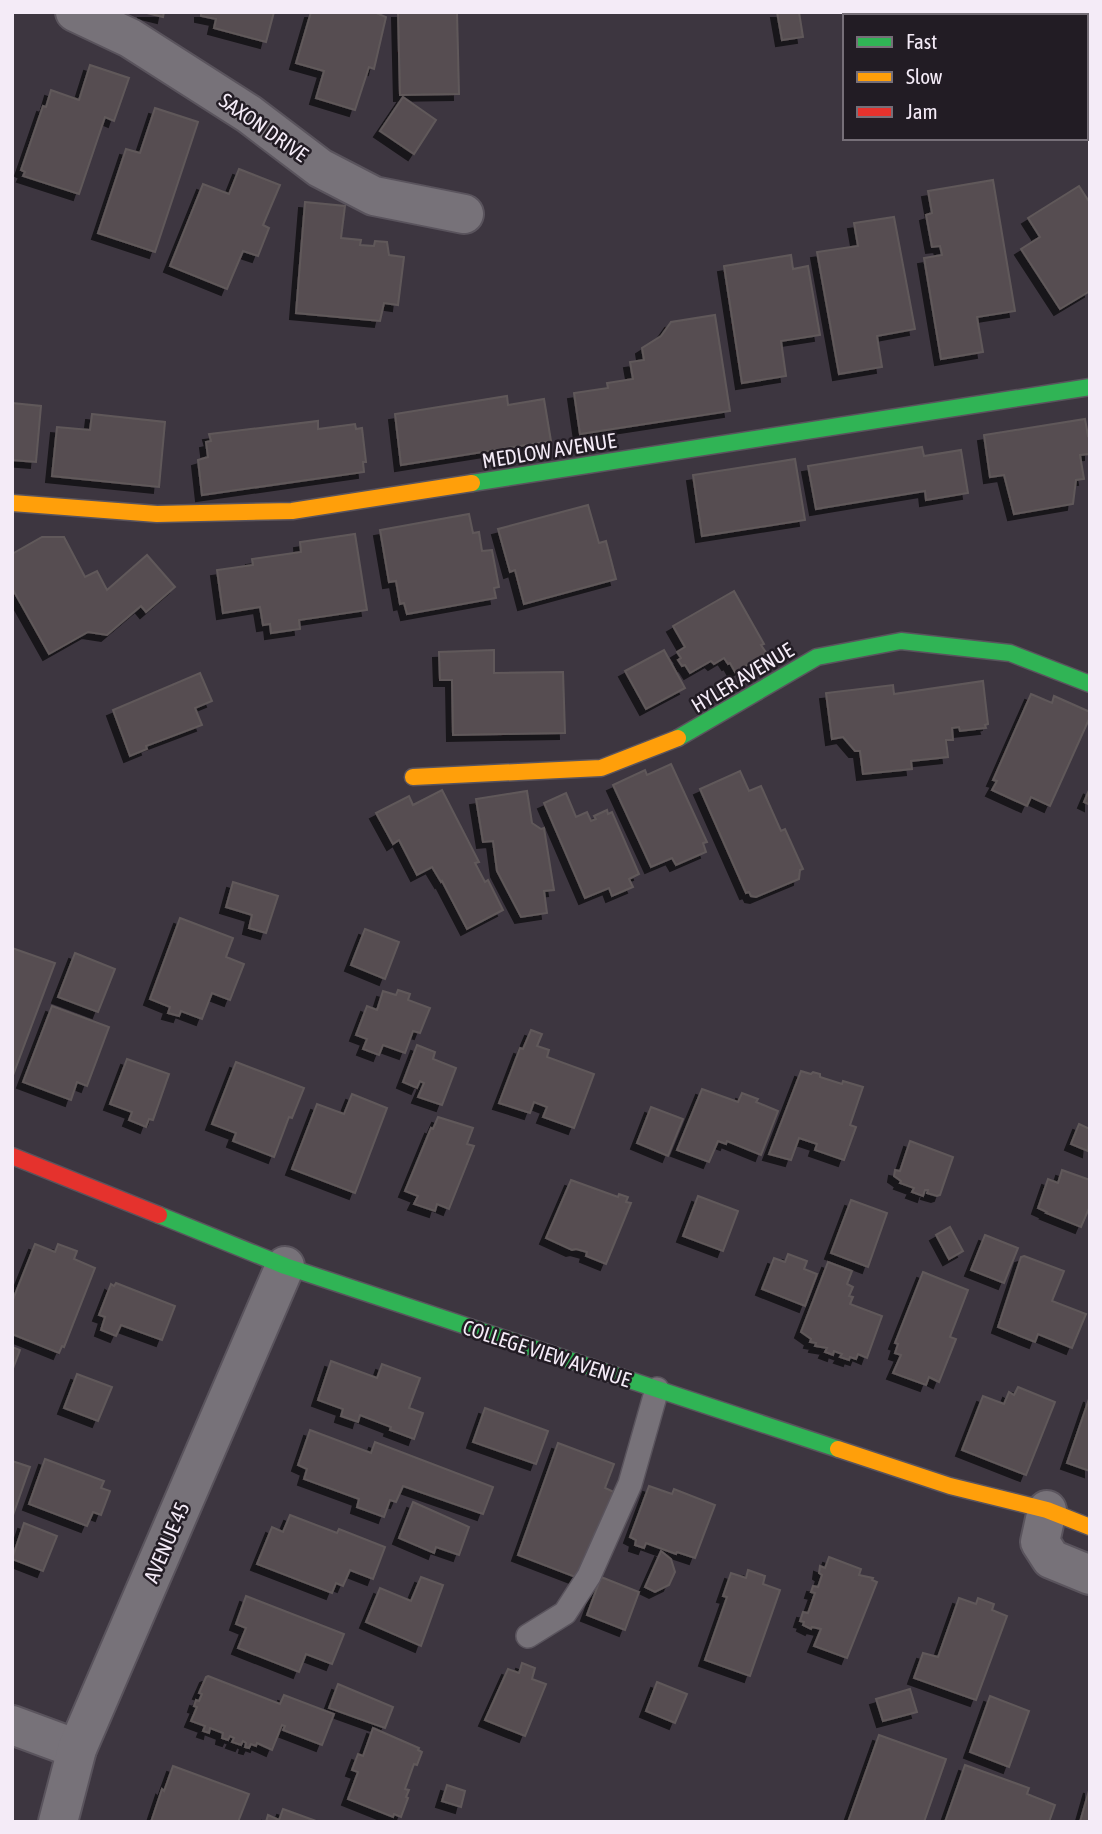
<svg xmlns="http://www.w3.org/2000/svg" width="1102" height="1834" font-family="'Asap Condensed',sans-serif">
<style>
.building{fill:#564e51;stroke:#60595a;stroke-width:2;filter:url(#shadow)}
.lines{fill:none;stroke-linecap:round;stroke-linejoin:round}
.lane-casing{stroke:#5a545d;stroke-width:26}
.street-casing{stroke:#5a545d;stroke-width:42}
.fast-casing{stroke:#5a545d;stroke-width:19}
.slow-casing{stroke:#5a545d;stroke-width:19}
.jam-casing{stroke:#5a545d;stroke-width:19}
.lane{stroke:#777279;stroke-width:23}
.street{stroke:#777279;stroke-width:38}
.fast{stroke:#30b455;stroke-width:16}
.slow{stroke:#ff9f0a;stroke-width:16}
.jam{stroke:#e5322d;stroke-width:16}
.labels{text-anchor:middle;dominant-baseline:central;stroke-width:5;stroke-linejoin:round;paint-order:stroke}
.street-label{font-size:21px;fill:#f4ebf7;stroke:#221c24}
</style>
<defs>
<filter id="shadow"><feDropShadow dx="-6" dy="6" stdDeviation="0" flood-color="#0009"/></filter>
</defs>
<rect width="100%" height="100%" fill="#3d3640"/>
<g class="building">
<polygon points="143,12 164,12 163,17"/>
<polygon points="201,12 274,12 266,42 214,28 216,19 201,16"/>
<polygon points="311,12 374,12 386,17 374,69 369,67 355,110 316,98 324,71 296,63"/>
<polygon points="398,12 457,12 459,94 400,95"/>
<polygon points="777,12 799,12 803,37 782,40"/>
<polygon points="90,65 129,78 114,121 105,117 79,194 23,176 25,172 21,170 43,106 46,107 51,90 79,100"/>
<polygon points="403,97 436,120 414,154 380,131"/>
<polygon points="155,108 198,122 155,252 98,233 126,149 140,153"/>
<polygon points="239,169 280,185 263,225 269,228 258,256 243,251 227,289 170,266 203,184 229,194"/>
<polygon points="993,180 1015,311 977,317 983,352 941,359 924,258 942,255 940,246 932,247 926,215 932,213 928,191"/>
<polygon points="1079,186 1090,203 1090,291 1060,309 1021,249 1040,237 1028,218"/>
<polygon points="305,202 345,206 341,238 361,240 360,245 374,246 375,241 387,242 389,255 404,257 398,305 384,303 380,321 296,313"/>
<polygon points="894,217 915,329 877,336 882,367 839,374 817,252 858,246 854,223"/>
<polygon points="791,255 793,269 808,266 820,335 781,341 786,376 742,383 724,266"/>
<polygon points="715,315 730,411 580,434 574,393 608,388 607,383 633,379 630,362 644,360 642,348 661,336 671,322"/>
<polygon points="507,396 508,405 544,399 551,441 401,465 395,414"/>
<polygon points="12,403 41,406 36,462 12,460"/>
<polygon points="92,414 165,422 159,487 52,476 57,427 90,430"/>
<polygon points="1085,419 1088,436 1090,435 1090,454 1080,455 1084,479 1076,480 1073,504 1014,514 1004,475 990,477 984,435"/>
<polygon points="318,421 318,429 355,424 356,429 362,428 366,462 363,462 364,472 202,495 198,460 208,457 206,442 211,441 209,434"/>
<polygon points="922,447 924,456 961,450 968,493 926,500 925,491 816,509 808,466"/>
<polygon points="795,459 805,520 702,536 693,475"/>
<polygon points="588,505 599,543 606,541 616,579 524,604 515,570 510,572 498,529"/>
<polygon points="469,514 473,533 479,532 482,551 492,550 499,587 494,588 496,598 407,614 404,603 400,604 396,581 389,582 380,530"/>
<polygon points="355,534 367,610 299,620 300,629 271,633 270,624 263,625 260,607 223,613 217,570 253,565 252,559 301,552 300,542"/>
<polygon points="42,537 64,537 85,577 97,571 107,590 147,555 175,587 146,612 141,606 107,635 88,632 49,654 12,588 12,554"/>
<polygon points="734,591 764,644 761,645 767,654 735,672 730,663 728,664 724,658 714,664 711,661 690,673 685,665 682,666 678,660 681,658 677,652 685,647 673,626"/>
<polygon points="494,650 494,673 563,672 565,733 453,735 452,680 440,680 439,652"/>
<polygon points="664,650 685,688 646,709 625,671"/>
<polygon points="200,673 212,701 195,708 202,725 146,746 147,749 130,756 113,710"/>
<polygon points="983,681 988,724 985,725 986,728 960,731 959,727 952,728 953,740 946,740 948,757 911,761 912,769 863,774 860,751 855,751 843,737 832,739 826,693 893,685 894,694"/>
<polygon points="1031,694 1052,703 1054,696 1090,712 1090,717 1050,806 1031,797 1027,806 992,790 997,781 993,780"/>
<polygon points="671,764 707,842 703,843 706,852 676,865 672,858 651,867 613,785 645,770 647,775"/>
<polygon points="740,771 749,791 761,786 781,831 785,829 803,869 800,870 799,879 756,897 751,896 749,892 746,893 700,789"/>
<polygon points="1090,788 1090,805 1084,802"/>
<polygon points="442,790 479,862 475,863 485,882 488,880 503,910 467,929 442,881 441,882 432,867 417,875 399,840 393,844 376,813 409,796 413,805"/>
<polygon points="527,791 532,823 541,829 544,828 554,890 544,891 547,913 521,917 497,871 493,841 483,842 476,799"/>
<polygon points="566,793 576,817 587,812 591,821 596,819 594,816 607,810 608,814 612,812 639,874 629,879 633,887 612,896 609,888 585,898 544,803"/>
<polygon points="233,882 278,896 266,933 249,928 252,915 226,907"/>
<polygon points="180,918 233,938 226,957 244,964 230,1000 212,993 202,1019 181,1011 179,1016 168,1013 170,1007 150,999"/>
<polygon points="365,929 399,942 385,979 351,965"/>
<polygon points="12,948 55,963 12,1078"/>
<polygon points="75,953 115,969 98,1012 58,997"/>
<polygon points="398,990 410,994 408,1000 430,1008 420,1033 413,1031 405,1053 383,1045 379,1055 363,1049 367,1039 356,1035 367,1006 377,1010 383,991 396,995"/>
<polygon points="52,1006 109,1027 87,1086 77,1082 71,1100 23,1082"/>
<polygon points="531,1030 542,1034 537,1046 549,1050 547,1057 594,1074 574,1128 543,1117 547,1107 534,1102 530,1113 499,1103 520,1048 523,1049"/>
<polygon points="417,1045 435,1052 433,1059 456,1068 442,1105 418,1097 424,1083 420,1081 417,1088 403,1082"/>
<polygon points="127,1059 169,1074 153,1120 149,1119 146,1127 129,1120 132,1112 110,1104"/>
<polygon points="236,1062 304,1088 292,1118 289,1117 274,1157 233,1141 236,1133 212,1124"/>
<polygon points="801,1071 811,1074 813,1072 820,1074 820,1077 842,1084 843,1081 863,1087 850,1125 856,1127 844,1160 815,1150 817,1144 799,1138 791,1160 769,1154"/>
<polygon points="702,1089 738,1102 742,1093 758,1099 756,1102 778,1111 761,1155 727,1141 726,1144 718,1141 709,1162 677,1150"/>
<polygon points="352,1094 387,1108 355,1193 292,1169 317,1104 344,1114"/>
<polygon points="651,1107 683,1119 668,1156 637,1143"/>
<polygon points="438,1117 473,1128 467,1144 474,1146 449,1209 437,1204 435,1211 414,1204 418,1196 405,1191 431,1128 433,1129"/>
<polygon points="1079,1124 1090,1129 1088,1151 1071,1144"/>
<polygon points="910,1141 953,1157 940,1195 937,1196 927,1193 928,1190 925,1190 923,1196 912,1192 914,1188 900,1183 901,1181 894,1176 895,1170 900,1171"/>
<polygon points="1062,1170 1090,1180 1090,1206 1081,1227 1046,1213 1047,1212 1038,1208 1048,1179 1058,1183"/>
<polygon points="571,1180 618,1197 619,1194 628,1197 626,1202 631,1203 606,1264 586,1256 587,1252 576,1249 572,1250 546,1238"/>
<polygon points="698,1196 738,1211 723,1251 683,1236"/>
<polygon points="851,1200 887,1213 868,1267 831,1253"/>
<polygon points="950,1227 963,1251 949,1259 936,1235"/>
<polygon points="985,1235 1018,1248 1004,1283 971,1270"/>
<polygon points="35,1244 55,1252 58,1244 77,1251 74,1259 95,1268 64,1347 62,1346 59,1353 12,1334 12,1302"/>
<polygon points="788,1254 807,1261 804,1269 817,1274 805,1306 762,1289 774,1258 785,1262"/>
<polygon points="1024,1256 1064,1271 1052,1301 1086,1314 1072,1348 1038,1334 1035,1342 998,1327 1021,1257"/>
<polygon points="828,1262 852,1271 847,1284 853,1287 849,1296 853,1297 850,1304 882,1316 867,1358 858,1354 856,1359 850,1357 849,1360 840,1357 842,1354 834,1351 833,1355 825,1352 827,1348 815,1346 816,1343 810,1342 811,1339 801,1332"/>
<polygon points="923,1272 968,1290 950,1337 956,1339 939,1382 929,1377 926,1385 893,1373 901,1355 895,1353 898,1344 895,1343"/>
<polygon points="116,1283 175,1306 162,1340 121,1325 116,1336 101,1330 105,1317 99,1315 111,1284 114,1286"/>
<polygon points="12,1347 20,1350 12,1371"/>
<polygon points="331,1361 377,1378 382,1364 420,1378 409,1408 423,1413 414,1439 390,1430 391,1427 360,1415 358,1422 341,1416 343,1409 318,1400"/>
<polygon points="77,1374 112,1387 98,1421 64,1408"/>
<polygon points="1018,1387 1055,1402 1026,1475 962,1450 983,1396 1004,1404 1009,1392 1014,1395"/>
<polygon points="1090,1396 1090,1471 1067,1463"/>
<polygon points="485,1408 548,1431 536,1464 473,1442"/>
<polygon points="310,1430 371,1453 375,1442 493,1487 483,1514 403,1486 396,1502 390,1500 384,1517 357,1507 359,1499 304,1479 307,1469 298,1465"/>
<polygon points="558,1443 614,1464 605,1488 614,1492 599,1534 595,1533 578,1578 518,1555"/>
<polygon points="45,1459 104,1481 101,1488 110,1491 101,1515 93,1512 87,1526 29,1504"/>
<polygon points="12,1461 30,1467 12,1518"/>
<polygon points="649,1486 672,1494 674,1489 715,1505 695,1558 677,1552 676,1554 646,1543 644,1548 635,1545 636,1540 630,1537"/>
<polygon points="413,1502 469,1527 459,1555 436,1547 434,1553 399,1538"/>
<polygon points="290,1515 337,1533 339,1529 385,1547 373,1579 350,1570 343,1586 336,1583 332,1593 257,1564 272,1527 283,1532"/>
<polygon points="24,1523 57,1536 43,1571 12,1559"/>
<polygon points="661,1551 671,1559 675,1572 669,1585 655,1592 645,1587"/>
<polygon points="829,1557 861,1569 859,1575 873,1578 872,1580 877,1582 847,1658 814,1646 821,1629 812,1627 811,1629 803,1625 804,1622 800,1621 803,1612 808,1613 815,1593 811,1592 813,1586 818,1587 822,1575 819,1573 820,1566 825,1568"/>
<polygon points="748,1570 765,1576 763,1584 780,1590 750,1676 705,1660 727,1597 723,1596 731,1573 746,1578"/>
<polygon points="421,1577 443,1585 421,1646 366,1622 380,1588 411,1601"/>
<polygon points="601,1577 639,1592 625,1630 587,1615"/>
<polygon points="246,1596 344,1634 332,1664 306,1654 299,1672 238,1648 246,1628 236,1624"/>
<polygon points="959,1598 976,1604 978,1598 994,1604 992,1610 1007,1616 976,1700 914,1678 923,1653 938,1657"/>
<polygon points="522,1663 535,1668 532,1679 546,1684 525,1736 485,1720 508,1669 519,1673"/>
<polygon points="208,1676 280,1704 284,1695 334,1714 322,1745 283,1730 285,1726 282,1725 272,1750 257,1743 256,1746 251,1744 249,1748 245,1747 246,1743 243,1741 241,1745 232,1742 234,1738 230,1736 228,1740 222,1738 223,1733 210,1728 209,1733 203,1731 205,1726 191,1721 197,1707 194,1706 196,1700 199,1701 202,1694 199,1693 206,1677"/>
<polygon points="657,1682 687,1694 675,1723 646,1711"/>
<polygon points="338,1684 393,1707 385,1728 329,1708"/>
<polygon points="910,1689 917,1712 883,1721 876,1699"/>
<polygon points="990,1696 1029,1711 1009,1767 970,1752"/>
<polygon points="373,1728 419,1748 418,1750 422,1752 417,1765 414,1764 405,1789 409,1790 406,1797 408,1798 401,1817 394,1814 393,1817 348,1799 358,1772 352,1770 358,1754 363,1756"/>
<polygon points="879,1735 946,1759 924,1822 848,1822"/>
<polygon points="965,1765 1029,1788 1027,1794 1055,1805 1049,1822 945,1822"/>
<polygon points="173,1766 249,1794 238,1822 151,1822 162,1789 164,1791"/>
<polygon points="447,1785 465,1791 461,1807 442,1801"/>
<polygon points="1090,1787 1090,1822 1080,1822"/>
<polygon points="283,1809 316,1821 266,1822 268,1815 279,1820"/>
</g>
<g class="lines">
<g class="lane-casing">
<polyline id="lane" points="528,1636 565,1613 589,1576 630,1484 657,1389"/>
</g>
<g class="street-casing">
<g id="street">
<polyline points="75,12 130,38 249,114 320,168 374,196 464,214"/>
<polyline points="1047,1510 1040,1542 1051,1559 1090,1575"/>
<polyline points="12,1725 77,1749"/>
<polyline points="58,1822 77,1749 285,1266"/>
</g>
</g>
<g class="fast-casing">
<g id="fast">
<polyline points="472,483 1090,387"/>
<polyline points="678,738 817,657 901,641 1010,653 1090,684"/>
<polyline points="159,1215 285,1266 838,1449"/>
</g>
</g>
<g class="slow-casing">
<g id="slow">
<polyline points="12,503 157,514 292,511 472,483"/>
<polyline points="413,777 601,768 678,738"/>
<polyline points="838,1449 950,1486 1047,1510 1090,1527"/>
</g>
</g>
<g class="jam-casing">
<polyline id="jam" points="12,1156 159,1215"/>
</g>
<use href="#lane" class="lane"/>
<use href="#street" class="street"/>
<use href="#fast" class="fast"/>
<use href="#slow" class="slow"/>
<use href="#jam" class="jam"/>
</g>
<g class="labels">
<g class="street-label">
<text transform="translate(264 127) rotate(35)">SAXON DRIVE</text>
<text transform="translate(549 450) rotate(-9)">MEDLOW AVENUE</text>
<text transform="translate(742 677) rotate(-31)">HYLER AVENUE</text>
<text transform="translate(547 1353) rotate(18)">COLLEGE VIEW AVENUE</text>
<text transform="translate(166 1542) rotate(-67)">AVENUE 45</text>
</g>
</g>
<rect width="1102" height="1834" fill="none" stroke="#f4ebf7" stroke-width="28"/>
<rect x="843" y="14" width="245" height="126" fill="#221c24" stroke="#766f78" stroke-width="2"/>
<rect x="857" y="37" width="35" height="10" fill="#30b455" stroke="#766f78" stroke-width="2"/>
<text x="906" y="49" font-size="21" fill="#f4ebf7">Fast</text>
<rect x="857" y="72" width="35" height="10" fill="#ff9f0a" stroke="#766f78" stroke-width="2"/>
<text x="906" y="84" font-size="21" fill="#f4ebf7">Slow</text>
<rect x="857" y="107" width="35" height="10" fill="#e5322d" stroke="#766f78" stroke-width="2"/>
<text x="906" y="119" font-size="21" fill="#f4ebf7">Jam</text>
</svg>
